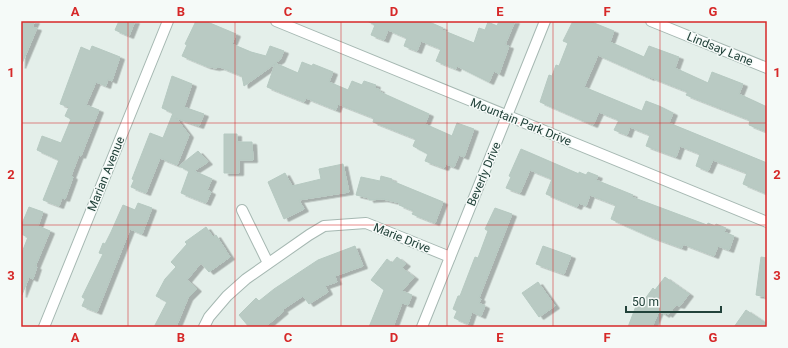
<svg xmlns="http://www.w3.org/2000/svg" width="788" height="348" font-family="Roboto,sans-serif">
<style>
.building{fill:#b9cac3;stroke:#b6c9c1;filter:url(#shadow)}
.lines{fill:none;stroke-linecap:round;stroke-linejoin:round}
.street-casing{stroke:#a6b8b2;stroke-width:12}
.street{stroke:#fff;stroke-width:10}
.grid{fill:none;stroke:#d62828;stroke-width:1;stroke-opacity:0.55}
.labels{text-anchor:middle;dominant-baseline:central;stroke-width:3;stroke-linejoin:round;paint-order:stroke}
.street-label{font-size:12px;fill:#22423a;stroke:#f5faf8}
.neatline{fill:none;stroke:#d62828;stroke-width:1.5}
.grid-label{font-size:13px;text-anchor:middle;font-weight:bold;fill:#d62828}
</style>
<defs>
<filter id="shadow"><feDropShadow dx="4.5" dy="2.5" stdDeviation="0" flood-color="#0004"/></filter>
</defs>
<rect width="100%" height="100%" fill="#e4efea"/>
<g class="building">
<polygon points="21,21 35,21 32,27 37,28 21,66"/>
<polygon points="119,21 135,21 129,36 115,30"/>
<polygon points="196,21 205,21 236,34 232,44 251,52 266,56 270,46 284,51 280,60 275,63 298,73 302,62 312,66 313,64 333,72 329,82 348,90 352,81 362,85 364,81 376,85 375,88 380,90 380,92 429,114 425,124 452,136 457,123 474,129 464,157 459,155 454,167 446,164 444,168 425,161 428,154 413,146 416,139 373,122 374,118 338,104 336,110 306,98 304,102 267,87 275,64 244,86 242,76 220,67 215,68 206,66 182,56 187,45 185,44"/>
<polygon points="367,21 427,21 443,28 442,30 474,43 479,28 485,30 488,22 497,26 499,21 515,21 505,45 509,46 499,74 494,71 489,82 457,66 456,69 436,61 441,49 421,41 417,51 404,46 407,38 388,30 384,40 371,35 375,25"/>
<polygon points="573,21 589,21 614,31 610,42 644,57 649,46 679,57 675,68 708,83 712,72 743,84 739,94 767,107 767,132 749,125 750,120 686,95 688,92 650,77 650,78 598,55 584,87 642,111 646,101 659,106 673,113 669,123 767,163 767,194 743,184 747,173 721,163 713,160 708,171 696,166 700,154 680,146 676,157 646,146 650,135 630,127 627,135 614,130 619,120 599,112 593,125 540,102 549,75 552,76 556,65 559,66 568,43 563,41"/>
<polygon points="92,46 120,57 112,81 108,79 106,86 96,82 86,105 99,110 81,156 79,155 71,176 73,177 65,199 62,198 59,206 43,200 59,160 37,150 42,136 61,143 71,119 65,116 69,107 60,104 81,47 90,51"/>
<polygon points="172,76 192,84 184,107 204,114 199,126 176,118 189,135 177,165 160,158 146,193 131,187 134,180 132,179 150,133 163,138 173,113 162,108"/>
<polygon points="224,134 237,134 237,142 252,142 253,160 239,160 239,173 224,173"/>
<polygon points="521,149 579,174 579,172 586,175 588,172 598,176 596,180 633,195 632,197 707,225 708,223 715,226 716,224 726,228 724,232 734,236 729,250 718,246 714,256 683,244 682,248 649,236 611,219 616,205 590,195 586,206 579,203 577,207 546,194 552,179 530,170 520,193 506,188 511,177 509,176"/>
<polygon points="198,151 208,162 194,171 212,179 207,190 211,192 206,203 181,193 189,171 179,166"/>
<polygon points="343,164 349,192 299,200 304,209 284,219 268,182 285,173 292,186 321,179 319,169"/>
<polygon points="381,176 392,179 392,181 443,202 435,223 412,214 414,211 399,205 400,203 383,199 369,200 369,198 356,195 361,177 380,181"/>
<polygon points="138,203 152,208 142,234 130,229 97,312 82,306 85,299 82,297 103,254 99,253 103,243 105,244 111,232 123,205 135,210"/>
<polygon points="29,207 43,212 38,226 50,231 35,267 37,267 33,279 29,277 22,295 21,255 28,237 21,234 21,226"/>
<polygon points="495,208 512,214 479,298 481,299 479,303 485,306 481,316 472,312 468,324 454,318 457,311 453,309 458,296 460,296 475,257 478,258 488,231 485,229"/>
<polygon points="206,227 213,237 216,235 230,257 209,272 201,263 187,280 197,289 188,298 176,327 154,327 167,302 156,296 165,279 176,267 171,262 187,244 185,242"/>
<polygon points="355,246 363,266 335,276 337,282 325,286 328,292 309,304 303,296 282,310 284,311 265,327 249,327 239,315 256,298 259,301 274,289 318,260"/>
<polygon points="543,246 571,256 564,274 536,264"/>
<polygon points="397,257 406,264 402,268 414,277 402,291 412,295 408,305 402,303 393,327 369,327 384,290 371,280 387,259 392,263"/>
<polygon points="761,257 767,258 767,297 756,295"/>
<polygon points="665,277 689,294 680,306 676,305 668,315 666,313 665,315 659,311 652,327 628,327 636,306 639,307 653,288 655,290"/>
<polygon points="538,282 555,306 539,317 522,293"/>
<polygon points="746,310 767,324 767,327 734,327"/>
</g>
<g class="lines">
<g class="street-casing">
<g id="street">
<polyline points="276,21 767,222"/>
<polyline points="651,21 767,68"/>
<polyline points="242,210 268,263"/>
<polyline points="44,327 168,21"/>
<polyline points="204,327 209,317 227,296 246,279 309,235 324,226 366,223 450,257"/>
<polyline points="422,327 545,21"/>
</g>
</g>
<use href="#street" class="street"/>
</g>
<path class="grid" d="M128 21V327M235 21V327M341 21V327M447 21V327M553 21V327M660 21V327M21 123H767M21 225H767"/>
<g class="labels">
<g class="street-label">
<text transform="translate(720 49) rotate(22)">Lindsay Lane</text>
<text transform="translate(521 122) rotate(22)">Mountain Park Drive</text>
<text transform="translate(106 174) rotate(-68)">Marian Avenue</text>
<text transform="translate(484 174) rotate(-67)">Beverly Drive</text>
<text transform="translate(402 238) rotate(22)">Marie Drive</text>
</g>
</g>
<rect width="788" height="348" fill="none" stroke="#f5faf8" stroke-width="44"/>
<path d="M626 306v6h95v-6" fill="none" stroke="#22423a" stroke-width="2"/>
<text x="632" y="306" font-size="12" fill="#22423a" stroke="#f5faf8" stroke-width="3" paint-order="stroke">50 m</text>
<rect x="22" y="22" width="744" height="304" class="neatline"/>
<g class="grid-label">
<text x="75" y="16">A</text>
<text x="181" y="16">B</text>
<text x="288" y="16">C</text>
<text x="394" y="16">D</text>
<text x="500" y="16">E</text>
<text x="607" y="16">F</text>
<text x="713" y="16">G</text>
<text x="11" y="77">1</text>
<text x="777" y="77">1</text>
<text x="11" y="179">2</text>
<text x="777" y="179">2</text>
<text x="11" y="280">3</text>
<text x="777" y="280">3</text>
<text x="75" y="342">A</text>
<text x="181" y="342">B</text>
<text x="288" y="342">C</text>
<text x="394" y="342">D</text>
<text x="500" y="342">E</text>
<text x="607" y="342">F</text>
<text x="713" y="342">G</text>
</g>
</svg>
